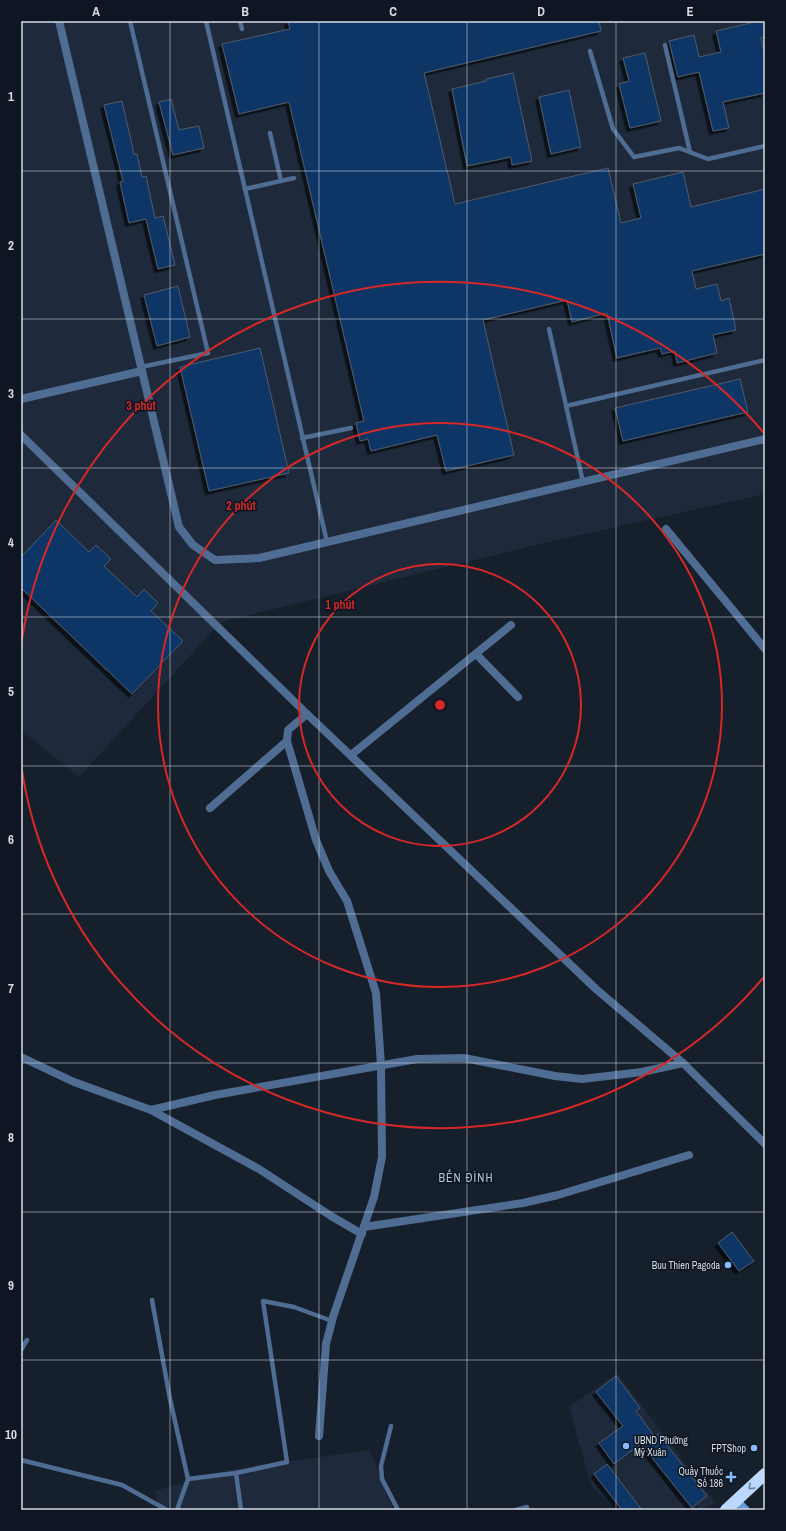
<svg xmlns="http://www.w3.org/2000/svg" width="786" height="1531" font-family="'Archivo Narrow',sans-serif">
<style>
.built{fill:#1e2a3b}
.building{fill:#113666;stroke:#505a69;filter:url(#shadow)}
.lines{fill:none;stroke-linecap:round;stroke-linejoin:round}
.lane{stroke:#4f6c92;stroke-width:4.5}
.street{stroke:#4f6c92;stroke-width:8}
.secondary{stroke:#6a97d5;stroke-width:8}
.highway{stroke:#bbd8fe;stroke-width:12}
.oneway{stroke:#6d819b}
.grid{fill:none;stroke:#d6dce5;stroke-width:1;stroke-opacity:0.55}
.ring{fill:none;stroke:#d62828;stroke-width:2}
.poi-dot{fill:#89bafc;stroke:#0d1622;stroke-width:1.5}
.labels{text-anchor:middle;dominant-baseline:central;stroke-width:3;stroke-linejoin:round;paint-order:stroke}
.poi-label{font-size:10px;fill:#d6dce5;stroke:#0d1622;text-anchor:end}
.quarter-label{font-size:12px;letter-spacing:1px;fill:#b7c4d5;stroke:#0d1622}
.centre{fill:#d62828;stroke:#0d1622;stroke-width:2}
.ring-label{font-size:12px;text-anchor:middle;font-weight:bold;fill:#d62828;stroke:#0d1622;stroke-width:3;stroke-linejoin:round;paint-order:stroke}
.neatline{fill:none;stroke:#d6dce5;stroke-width:1.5}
.grid-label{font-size:13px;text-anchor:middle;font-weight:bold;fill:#d6dce5}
</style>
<defs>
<filter id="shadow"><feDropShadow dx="-3.5" dy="3.5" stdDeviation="0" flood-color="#0009"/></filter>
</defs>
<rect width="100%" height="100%" fill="#161f2c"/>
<g class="built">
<polygon points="21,21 765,21 765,494 540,544 221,622 79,777 21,730"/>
<polygon points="617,1373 715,1502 704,1510 616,1510 591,1485 569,1407"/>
<polygon points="370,1450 393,1510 160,1510 155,1491 227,1470"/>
</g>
<g class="building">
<polygon points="288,21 599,21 601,31 424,73 455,204 608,168 621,223 641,218 633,184 683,172 691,207 765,189 765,254 692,271 696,289 717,284 721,301 729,298 736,330 713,335 717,353 677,363 675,351 662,354 660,348 617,358 607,313 572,322 567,300 483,320 514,455 446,471 437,435 371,451 368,439 360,441 356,423 364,421 289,102 239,114 222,44 290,29"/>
<polygon points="759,21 765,21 765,37 761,38 765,56 765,93 723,102 729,128 713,131 699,72 678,77 669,41 694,35 699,57 721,52 716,31"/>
<polygon points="645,53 661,121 630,128 619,84 629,81 623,58"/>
<polygon points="513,73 532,161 512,165 511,157 467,166 452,89 486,81 486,79"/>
<polygon points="569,90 581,147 551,154 539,97"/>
<polygon points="171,99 179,130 199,126 204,148 173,155 159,102"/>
<polygon points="122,101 134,154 137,154 142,177 146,176 155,218 163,216 175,265 158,269 146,219 129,223 120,182 123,181 104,105"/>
<polygon points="178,286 190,337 157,346 144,295"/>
<polygon points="260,348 289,473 209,491 180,367"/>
<polygon points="740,379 748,412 623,441 615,408"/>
<polygon points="56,520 89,552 96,545 111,559 104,566 137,597 144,589 158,603 151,611 183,641 132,694 21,588 21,557"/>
<polygon points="732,1232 754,1261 739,1271 718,1243"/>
<polygon points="616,1376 640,1408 636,1411 655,1437 658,1434 707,1496 692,1508 641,1444 614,1464 599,1443 623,1426 596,1392"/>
<polygon points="607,1464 642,1510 622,1510 594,1474"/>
</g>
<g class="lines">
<g class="lane">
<polyline points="130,21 208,353 141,367"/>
<polyline points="206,21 327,542"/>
<polyline points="240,21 242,29"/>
<polyline points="665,45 690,152"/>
<polyline points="590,51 613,129 634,157 679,148 708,159 765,146"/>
<polyline points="270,133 281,181"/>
<polyline points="245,189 294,178"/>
<polyline points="549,329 583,482"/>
<polyline points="566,406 765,360"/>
<polyline points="302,438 351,428"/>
<polyline points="152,1300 170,1399 188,1479 236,1473 241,1510"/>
<polyline points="21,1350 27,1340"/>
<polyline points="391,1426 381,1466 382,1479 398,1510"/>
<polyline points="21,1460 122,1485 167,1510"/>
<polyline points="236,1473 287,1462 263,1301 294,1307 332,1321"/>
<polyline points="177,1510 188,1479"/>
<polyline points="516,1510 527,1507"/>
</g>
<g class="street">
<polyline points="59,21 179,527 193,545 215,560 259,558 765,439"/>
<polyline points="21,399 142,371"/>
<polyline points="21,435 307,714 596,989 683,1063 765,1144"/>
<polyline points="666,529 765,649"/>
<polyline points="476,654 518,697"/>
<polyline points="307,714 288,730 287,741 316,840 329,871 347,901 376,993 381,1065 382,1157 374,1197 333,1317 326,1344 319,1436"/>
<polyline points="351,755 511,625"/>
<polyline points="210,808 287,741"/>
<polyline points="21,1057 74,1082 151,1110 215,1095 417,1059 464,1058 555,1076 582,1079 642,1072 683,1063"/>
<polyline points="151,1110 259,1169 331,1216 362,1234"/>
<polyline points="364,1227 523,1203 558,1195 689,1155"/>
</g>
<polyline class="secondary" points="737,1501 746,1510"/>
<polyline class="highway" points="726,1510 765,1474"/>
</g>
<defs><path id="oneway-chevron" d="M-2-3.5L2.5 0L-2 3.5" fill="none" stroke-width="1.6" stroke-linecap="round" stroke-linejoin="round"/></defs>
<use class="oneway" href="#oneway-chevron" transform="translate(751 1487) rotate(136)"/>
<path class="grid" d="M170 21V1510M319 21V1510M467 21V1510M616 21V1510M21 171H765M21 319H765M21 468H765M21 617H765M21 766H765M21 914H765M21 1063H765M21 1212H765M21 1360H765"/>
<g class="ring">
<circle cx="440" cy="705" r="141"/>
<circle cx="440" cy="705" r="282"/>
<path d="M764 977A423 423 0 0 1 21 764M21 646A423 423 0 0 1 764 433"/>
</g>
<g class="poi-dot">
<circle cx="728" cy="1265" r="4"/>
<circle cx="626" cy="1446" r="4"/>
<circle cx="754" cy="1448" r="4"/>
<path d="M729 1471h4v4h4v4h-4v4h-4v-4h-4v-4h4z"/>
</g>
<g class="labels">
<g class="poi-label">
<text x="720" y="1265">Buu Thien Pagoda</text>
<text x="634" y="1440" text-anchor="start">UBND Phường<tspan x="634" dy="12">Mỹ Xuân</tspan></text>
<text x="746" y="1448">FPTShop</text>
<text x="723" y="1471">Quầy Thuốc<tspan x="723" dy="12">Số 186</tspan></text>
</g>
<g class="quarter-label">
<text x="466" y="1178">BẾN ĐÌNH</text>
</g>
</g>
<circle cx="440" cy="705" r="6" class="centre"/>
<g class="ring-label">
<text x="141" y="410">3 phút</text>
<text x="241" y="510">2 phút</text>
<text x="340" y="609">1 phút</text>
</g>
<rect width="786" height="1531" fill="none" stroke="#0d1622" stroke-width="44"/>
<rect x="22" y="22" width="742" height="1487" class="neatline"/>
<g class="grid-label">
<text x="96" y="16">A</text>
<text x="245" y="16">B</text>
<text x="393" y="16">C</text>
<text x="541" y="16">D</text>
<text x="690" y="16">E</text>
<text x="11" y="101">1</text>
<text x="11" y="250">2</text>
<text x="11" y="398">3</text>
<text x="11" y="547">4</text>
<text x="11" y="696">5</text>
<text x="11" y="844">6</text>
<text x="11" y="993">7</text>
<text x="11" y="1142">8</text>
<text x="11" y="1290">9</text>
<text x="11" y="1439">10</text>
</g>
</svg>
